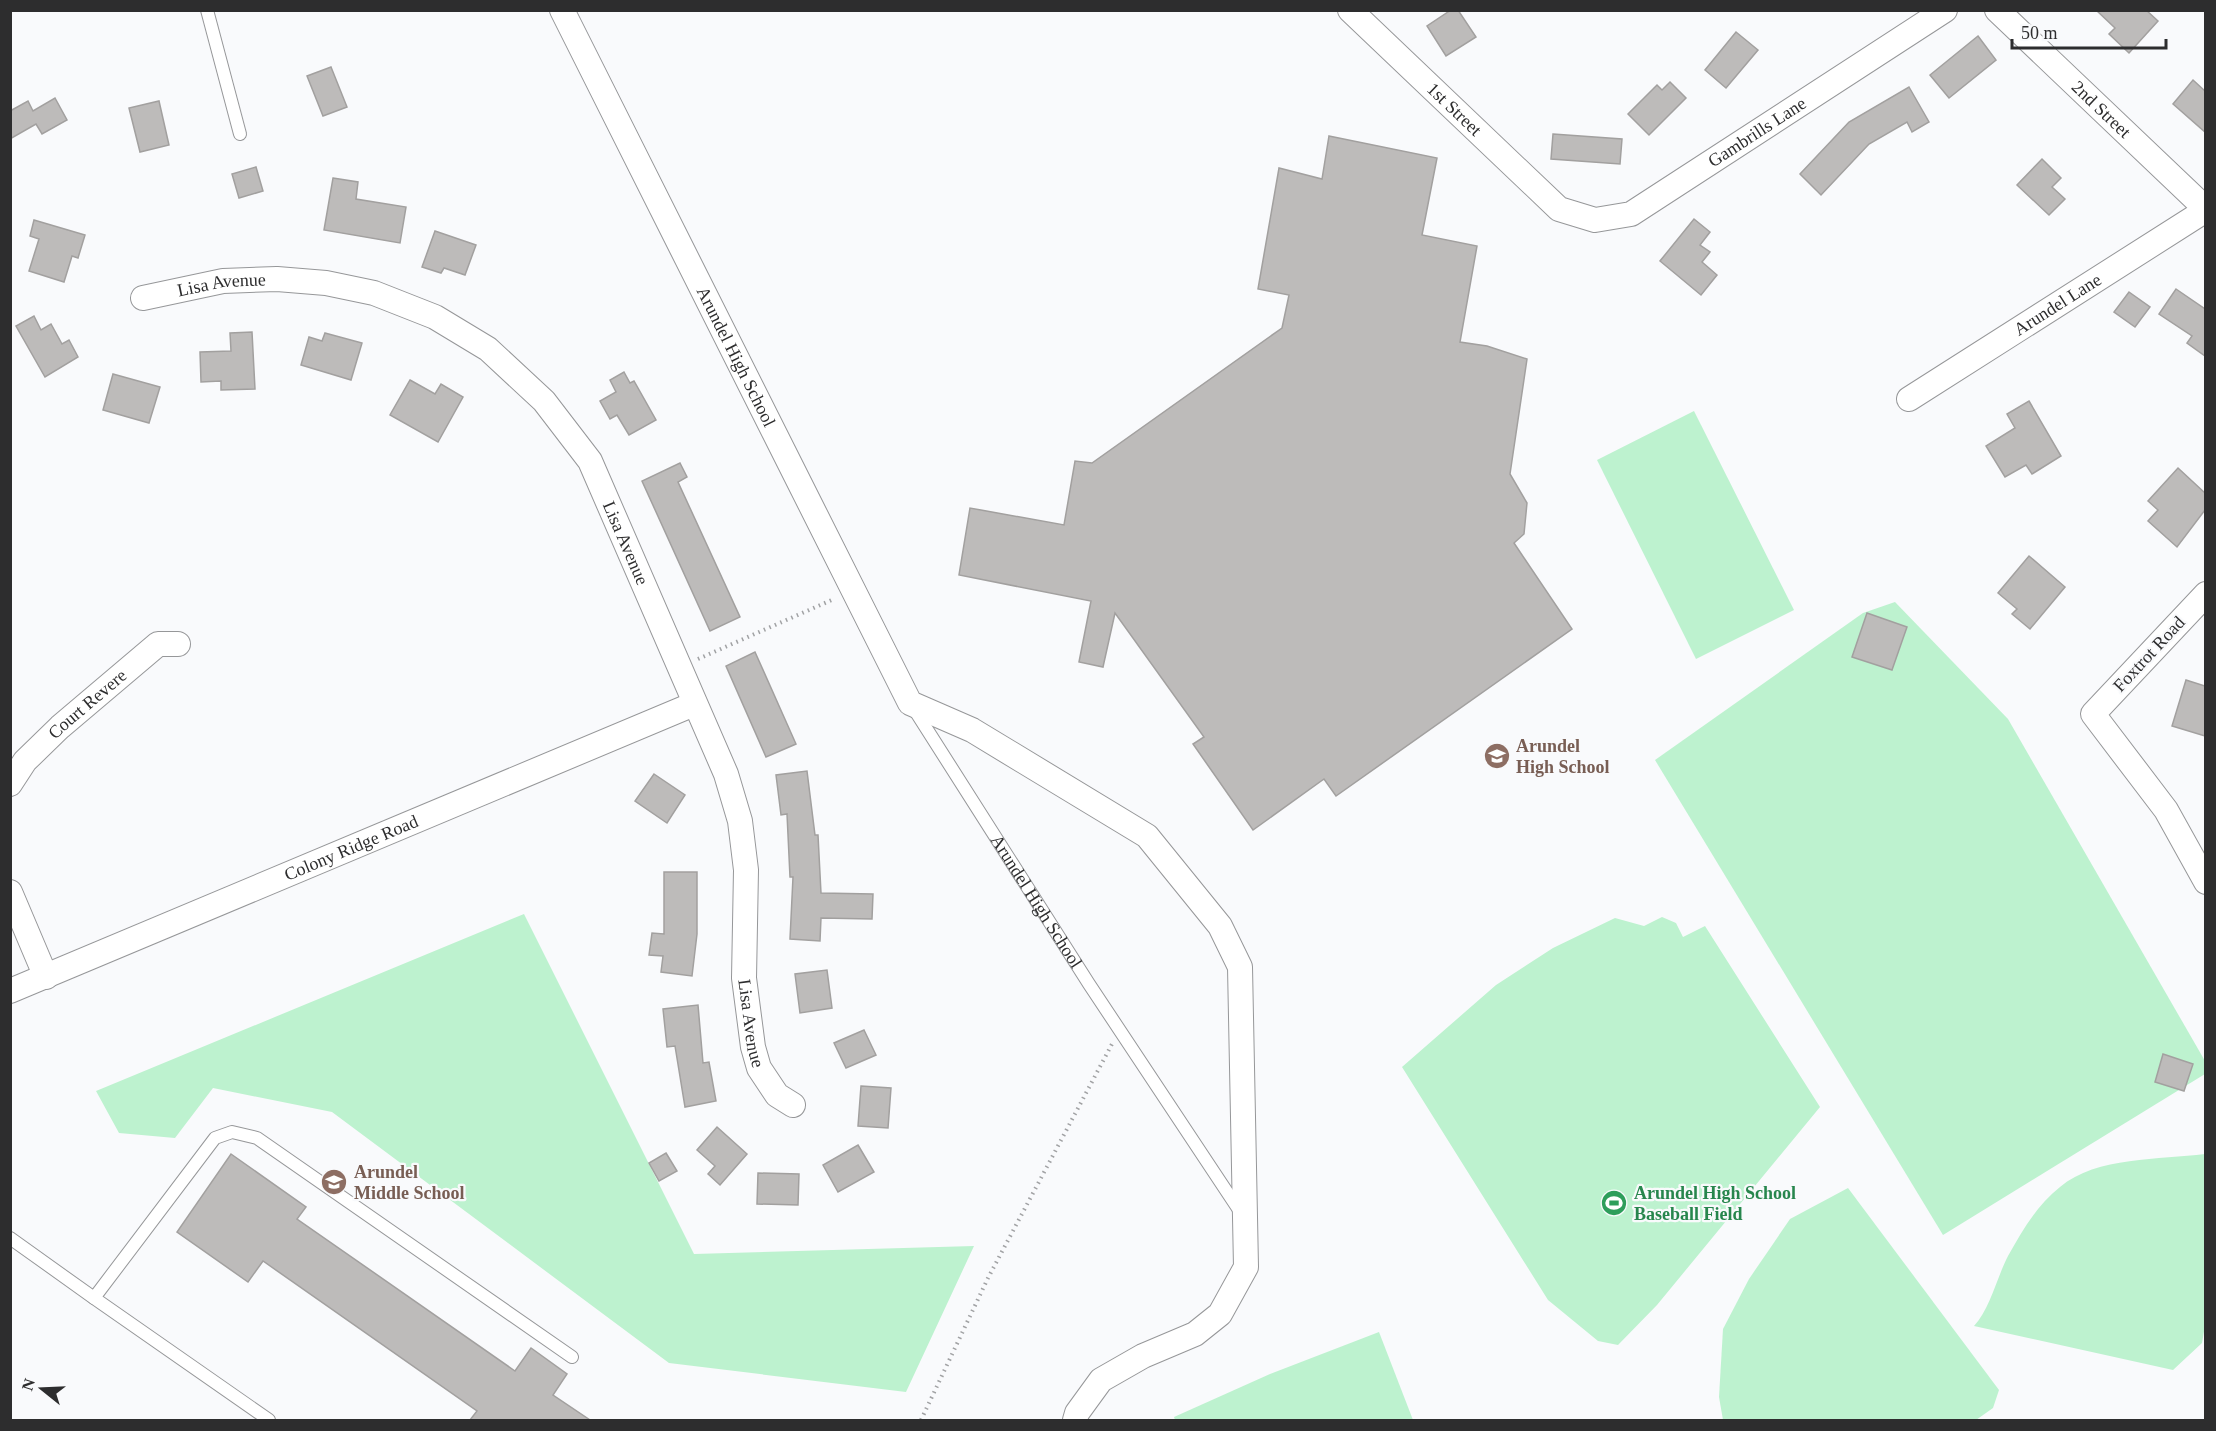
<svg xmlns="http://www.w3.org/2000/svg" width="2216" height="1431" font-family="Georgia,serif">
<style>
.green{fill:#bdf2cf}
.building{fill:#bdbbba;stroke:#a2a09f;stroke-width:1.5}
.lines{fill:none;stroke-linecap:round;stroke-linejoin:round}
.lane-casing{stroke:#969799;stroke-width:14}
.street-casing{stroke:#969799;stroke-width:26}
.path{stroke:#a1a2a4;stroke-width:4;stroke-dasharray:1.5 4.5;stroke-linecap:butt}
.lane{stroke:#fff;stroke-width:12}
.street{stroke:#fff;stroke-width:24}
.labels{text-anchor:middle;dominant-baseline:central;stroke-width:4.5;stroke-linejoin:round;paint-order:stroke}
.street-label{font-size:18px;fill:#2d2d2e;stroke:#f9fafc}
.education-label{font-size:18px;font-weight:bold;fill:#785e54;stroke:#f9fafc;text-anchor:start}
.leisure-label{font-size:18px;font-weight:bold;fill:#27864d;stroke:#f9fafc;text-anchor:start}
</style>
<rect width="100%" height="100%" fill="#f9fafc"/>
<g class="green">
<polygon points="1694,411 1794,610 1696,659 1597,460"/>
<polygon points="1895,602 2008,719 2205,1061 2205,1074 1943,1235 1655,760 1863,613"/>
<polygon points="524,914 694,1254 974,1246 906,1392 669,1363 332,1112 213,1088 175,1138 119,1133 96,1091"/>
<polygon points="1662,917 1676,923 1683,937 1705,926 1820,1107 1657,1305 1618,1345 1598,1341 1548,1300 1402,1067 1496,985 1553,948 1615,918 1644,926"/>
<path d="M2205 1154 2206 1320 2202 1343 2173 1370 1974 1326C1990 1309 1997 1277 2008 1256 2022 1231 2037 1205 2060 1187 2097 1156 2160 1160 2205 1154Z"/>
<polygon points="1848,1188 1999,1390 1993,1408 1976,1420 1723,1420 1719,1397 1723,1329 1749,1279 1790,1219"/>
<polygon points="1379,1332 1413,1420 1175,1420 1174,1417 1270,1374"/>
</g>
<g class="building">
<polygon points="1451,10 1458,10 1476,37 1446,56 1427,26"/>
<polygon points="2096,10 2146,10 2158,21 2129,53 2109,34 2115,28"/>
<polygon points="1736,32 1758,50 1726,88 1705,70"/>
<polygon points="1978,36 1996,60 1949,98 1930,75"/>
<polygon points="331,67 347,107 323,116 307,76"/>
<polygon points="2193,80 2205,91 2205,132 2173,104"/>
<polygon points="1670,82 1686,98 1649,135 1628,114 1657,85 1662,90"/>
<polygon points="1909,87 1929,122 1912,132 1907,122 1869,144 1821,195 1800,174 1849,122"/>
<polygon points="55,98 67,120 42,134 36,124 10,139 10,111 28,101 33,111"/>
<polygon points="159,101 169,145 140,152 129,108"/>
<polygon points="1553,134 1622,139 1620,164 1551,159"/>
<polygon points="1329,136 1437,158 1422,235 1477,246 1460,342 1487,346 1527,359 1510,474 1527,503 1524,534 1514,543 1572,629 1336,796 1324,779 1253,830 1193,744 1204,737 1115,613 1103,667 1079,662 1091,601 959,575 970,508 1064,525 1075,461 1092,463 1282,328 1289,295 1258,289 1279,168 1322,179"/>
<polygon points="2042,159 2061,178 2052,187 2065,199 2049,215 2017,185"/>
<polygon points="256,167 263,191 239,198 232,174"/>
<polygon points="333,178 358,182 356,199 406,207 400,243 324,230"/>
<polygon points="1694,219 1710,232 1700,245 1710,252 1702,262 1717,275 1701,295 1660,261"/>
<polygon points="34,220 85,235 78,258 72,256 64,282 29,271 39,239 30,236"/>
<polygon points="435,231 476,245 465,275 444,268 441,273 422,267"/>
<polygon points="2176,289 2205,309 2205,356 2187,343 2192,336 2159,314"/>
<polygon points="2129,292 2150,307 2135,327 2114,312"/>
<polygon points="34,316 41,330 51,324 62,344 69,340 78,357 45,377 16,326"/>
<polygon points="252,332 255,389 221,390 221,381 201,382 200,352 231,351 230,333"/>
<polygon points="325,333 362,343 351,380 301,365 309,337 322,341"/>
<polygon points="624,372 630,383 634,381 656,420 629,435 617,415 610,419 600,401 616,392 610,380"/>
<polygon points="113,374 160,387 149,423 103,410"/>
<polygon points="410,380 435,394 441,384 463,397 438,442 390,415"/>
<polygon points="2029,401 2061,456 2032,474 2026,465 2005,477 1986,446 2015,428 2007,414"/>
<polygon points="680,463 687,477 678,482 740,617 710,631 642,481"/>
<polygon points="2178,468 2205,493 2205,510 2177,547 2148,521 2158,510 2148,501"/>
<polygon points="2029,556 2065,587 2030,629 2012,614 2017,609 1998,593"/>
<polygon points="1867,613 1907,627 1892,670 1852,657"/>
<polygon points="755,652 796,744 766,757 726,666"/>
<polygon points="2186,680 2205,686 2205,736 2172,726"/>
<polygon points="807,771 815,835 818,835 821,893 873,894 872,919 821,918 820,941 790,939 793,877 790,877 787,814 781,815 776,775"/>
<polygon points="654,774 685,795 667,823 635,801"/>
<polygon points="664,872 697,872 697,934 692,976 661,972 663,956 649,955 652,933 664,934"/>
<polygon points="827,970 832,1008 800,1013 795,974"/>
<polygon points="698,1005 703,1063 709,1062 716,1101 685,1107 675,1046 667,1047 663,1009"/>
<polygon points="864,1030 876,1055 846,1068 834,1043"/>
<polygon points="2163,1054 2193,1064 2184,1091 2155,1082"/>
<polygon points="861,1086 891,1088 888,1128 858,1126"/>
<polygon points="717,1127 747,1154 720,1185 708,1174 715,1166 697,1150"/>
<polygon points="858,1145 874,1172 838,1192 823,1165"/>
<polygon points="666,1153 677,1171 659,1181 649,1163"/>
<polygon points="231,1154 306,1207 297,1219 515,1371 531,1348 567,1374 553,1395 590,1420 470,1420 477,1411 263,1261 248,1282 177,1232"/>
<polygon points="758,1173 799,1174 798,1205 757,1204"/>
</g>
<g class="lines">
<g class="lane-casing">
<g id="lane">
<polyline points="207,10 240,134"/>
<path id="s1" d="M914 709 1089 984 1241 1213"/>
<polyline points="10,1238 94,1298 215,1138 232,1132 257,1138 572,1357"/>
<polyline points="94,1298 269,1420"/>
</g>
</g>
<g class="street-casing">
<g id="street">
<path id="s2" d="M562 10 910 703 972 730 1147 836 1220 926 1240 967 1246 1267 1220 1314 1195 1334 1143 1356 1101 1380 1077 1413 1075 1420"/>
<path id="s3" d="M1350 10 1559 209 1595 220 1631 214 1945 10"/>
<path id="s4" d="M1997 10 2206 209"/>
<path id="s5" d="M143 298 223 281 277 279 326 283 374 293 435 317 488 349 544 401 590 461 726 774 740 821 746 870 744 978 753 1047 759 1068 777 1095 793 1105"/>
<path id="s6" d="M1909 399 2206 210"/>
<polyline points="2206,594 2093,714 2166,810 2206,882"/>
<path id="s7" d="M10 784 25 761 60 727 158 644H178"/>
<polyline points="10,892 46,977"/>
<path id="s8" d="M10 991 694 704"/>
</g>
</g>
<g class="path">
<polyline points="698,659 834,599"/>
<polyline points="921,1420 988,1278 1112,1044"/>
</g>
<use href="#lane" class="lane"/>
<use href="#street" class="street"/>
</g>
<defs>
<g id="school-disc" transform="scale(1.35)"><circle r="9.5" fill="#8d6e63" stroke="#f9fafc"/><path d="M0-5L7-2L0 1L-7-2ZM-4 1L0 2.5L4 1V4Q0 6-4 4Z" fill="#fff"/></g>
<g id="stadium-disc" transform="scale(1.35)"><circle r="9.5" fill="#2e9e5b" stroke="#f9fafc"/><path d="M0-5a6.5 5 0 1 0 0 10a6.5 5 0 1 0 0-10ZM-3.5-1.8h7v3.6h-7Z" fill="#fff"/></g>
</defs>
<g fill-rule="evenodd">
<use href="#school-disc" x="1497" y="756"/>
<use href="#school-disc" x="334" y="1182"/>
<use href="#stadium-disc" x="1614" y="1203"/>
</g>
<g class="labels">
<g class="street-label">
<text stroke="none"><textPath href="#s3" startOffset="144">1st Street</textPath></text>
<text stroke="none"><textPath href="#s4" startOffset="144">2nd Street</textPath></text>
<text stroke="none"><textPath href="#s3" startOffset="513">Gambrills Lane</textPath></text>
<text stroke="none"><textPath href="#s5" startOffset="80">Lisa Avenue</textPath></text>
<text stroke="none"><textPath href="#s6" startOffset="176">Arundel Lane</textPath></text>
<text stroke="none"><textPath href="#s2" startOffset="388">Arundel High School</textPath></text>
<text stroke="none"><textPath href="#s5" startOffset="603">Lisa Avenue</textPath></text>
<text transform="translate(2149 654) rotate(-47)">Foxtrot Road</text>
<text stroke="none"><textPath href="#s7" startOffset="112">Court Revere</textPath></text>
<text stroke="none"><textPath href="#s8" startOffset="370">Colony Ridge Road</textPath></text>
<text stroke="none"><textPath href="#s1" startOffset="228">Arundel High School</textPath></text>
<text stroke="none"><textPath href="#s5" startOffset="1107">Lisa Avenue</textPath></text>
</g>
<g class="education-label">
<text x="1516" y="746">Arundel<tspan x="1516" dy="21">High School</tspan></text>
<text x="354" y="1172">Arundel<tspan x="354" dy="21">Middle School</tspan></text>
</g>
<g class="leisure-label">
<text x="1634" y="1193">Arundel High School<tspan x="1634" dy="21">Baseball Field</tspan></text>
</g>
</g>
<rect width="2216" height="1431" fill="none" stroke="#2d2d2e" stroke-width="24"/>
<g transform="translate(42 1389) rotate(288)" stroke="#f9fafc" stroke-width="4.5" paint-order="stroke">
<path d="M0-4.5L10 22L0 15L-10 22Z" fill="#2d2d2e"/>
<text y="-9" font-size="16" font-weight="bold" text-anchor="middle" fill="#2d2d2e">N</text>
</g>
<path d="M2012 39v9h154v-9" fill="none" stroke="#2d2d2e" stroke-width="3"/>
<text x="2021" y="39" font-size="18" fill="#2d2d2e" stroke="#f9fafc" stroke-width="4.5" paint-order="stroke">50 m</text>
</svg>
